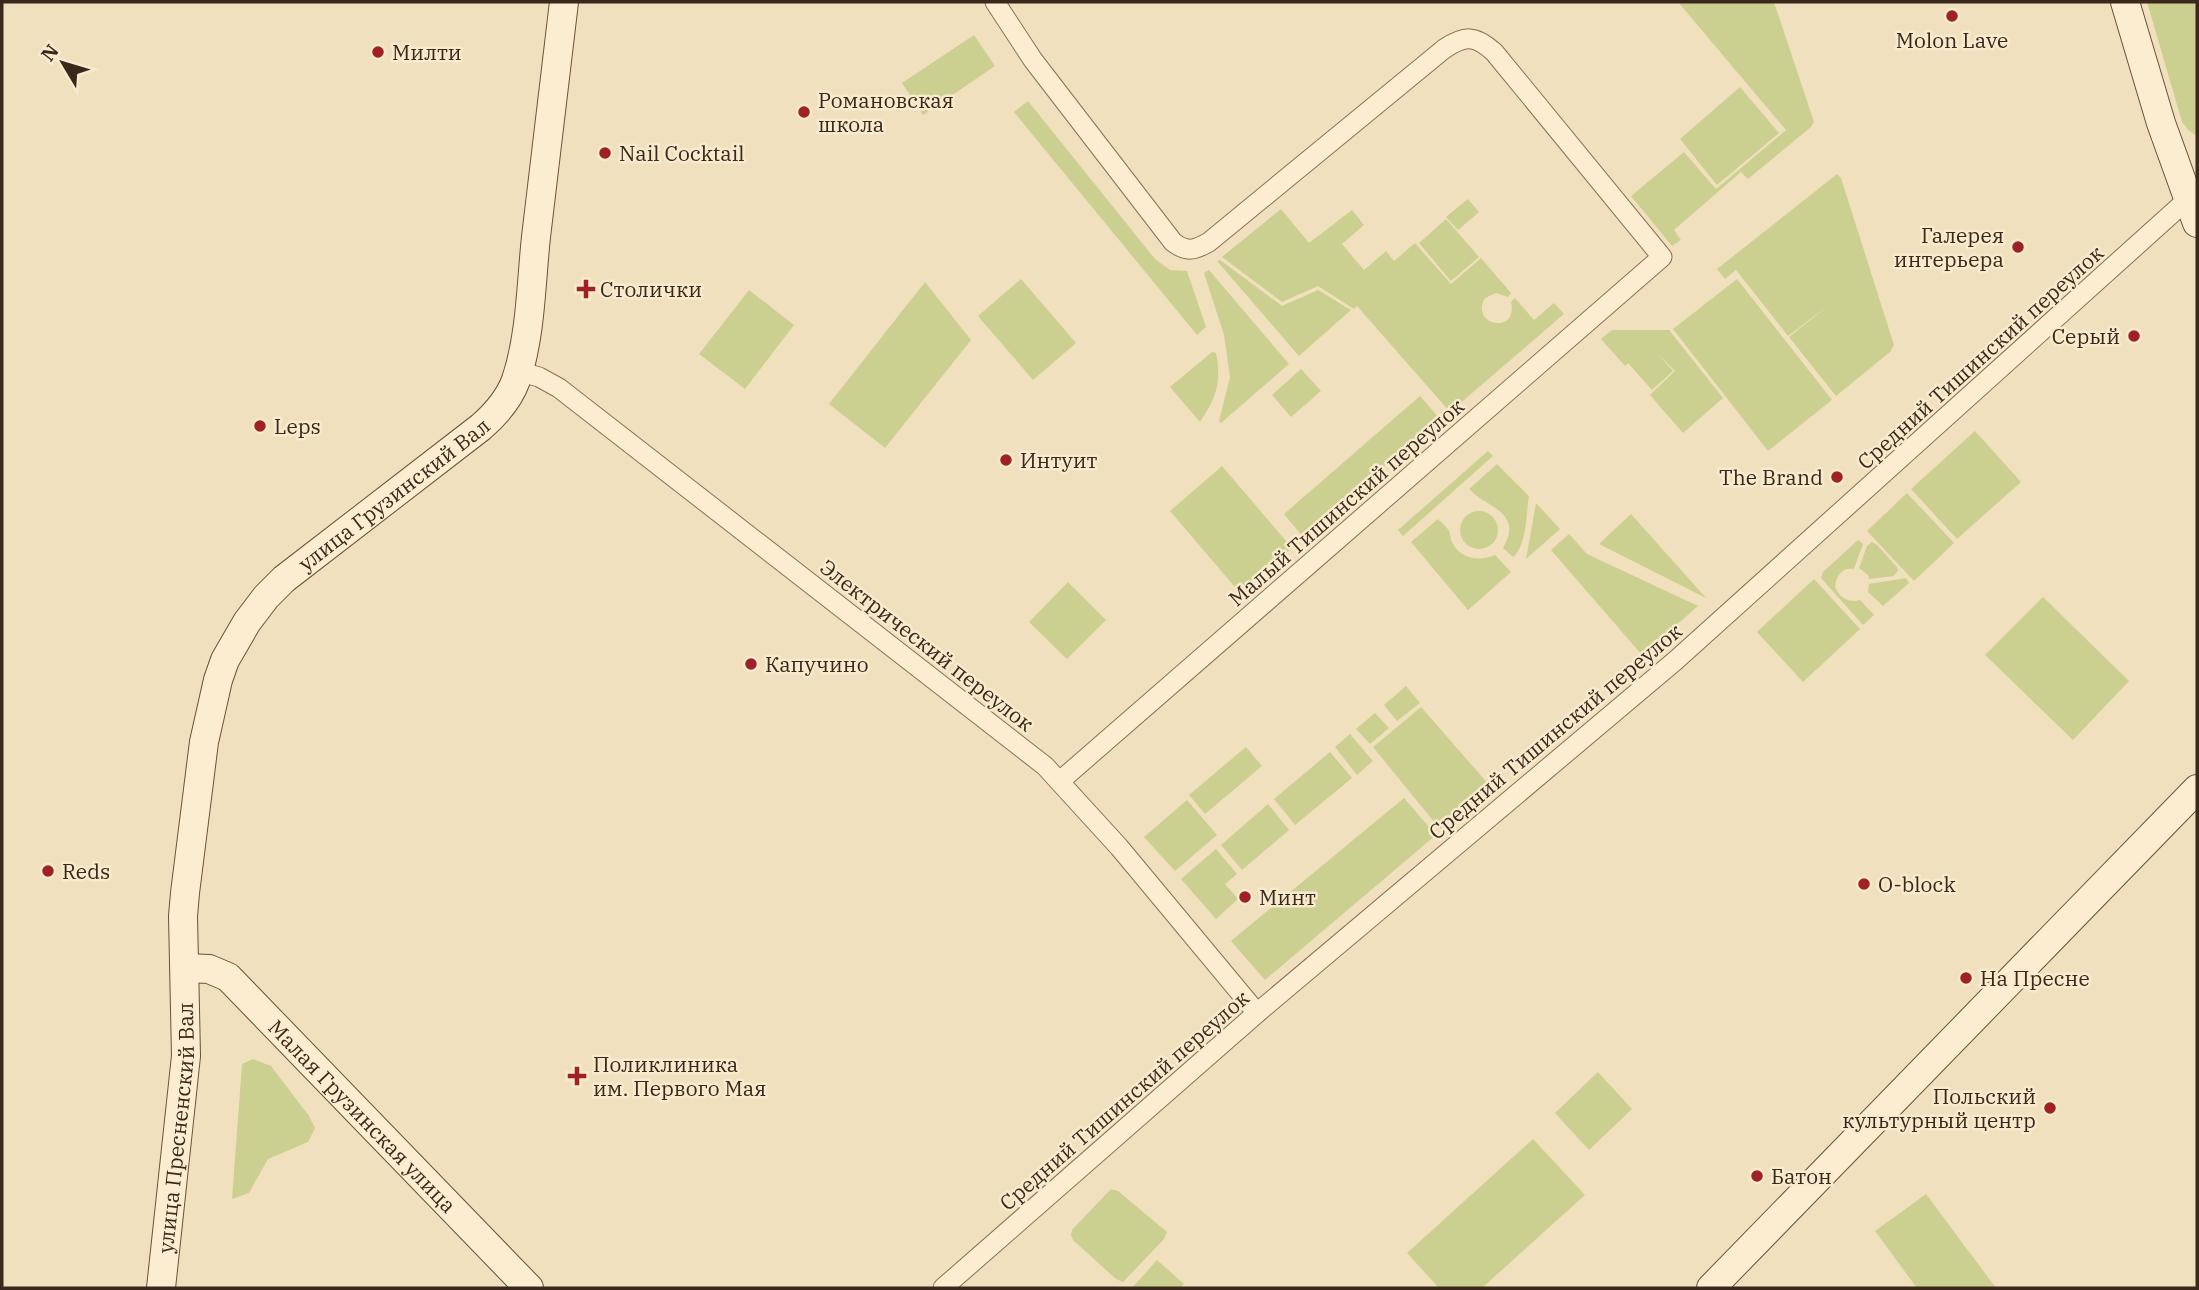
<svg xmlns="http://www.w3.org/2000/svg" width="2199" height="1290" font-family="'IBM Plex Serif',serif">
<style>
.green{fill:#cbd090}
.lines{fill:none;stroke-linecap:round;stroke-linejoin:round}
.street-casing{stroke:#8b6f55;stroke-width:21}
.secondary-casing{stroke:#6c5038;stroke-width:30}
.street{stroke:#fcedd1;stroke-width:19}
.secondary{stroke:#fcedd1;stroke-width:28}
.poi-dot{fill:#9f2025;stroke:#f8eacd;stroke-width:2.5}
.labels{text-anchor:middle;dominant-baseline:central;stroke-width:5;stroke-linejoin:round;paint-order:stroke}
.poi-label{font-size:21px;fill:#39281b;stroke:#f8eacd;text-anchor:start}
.street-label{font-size:21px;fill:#39281b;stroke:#f8eacd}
</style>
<rect width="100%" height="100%" fill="#f1e0bd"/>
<g class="green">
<polygon points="1678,2 1774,2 1814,122 1811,127 1748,179 1741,172 1674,230 1681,240 1672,246 1631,196 1684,152 1716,189 1786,130"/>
<polygon points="2147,2 2197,2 2197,136 2188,130 2182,122"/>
<polygon points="974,35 995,66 923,115 902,83"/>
<polygon points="1740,87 1779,133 1717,185 1680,139"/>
<polygon points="1028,101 1155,259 1170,270 1187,271 1206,327 1197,335 1014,112"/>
<polygon points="1837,174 1841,178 1894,345 1890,352 1836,396 1789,337 1829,305 1788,336 1736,270 1725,279 1717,269"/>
<polygon points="1468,199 1479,212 1458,230 1446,217"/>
<path d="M1281 209 1309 243 1352 210 1364 225 1342 244 1364 270 1386 251 1394 261 1415 243 1451 284 1481 258 1511 293 1508 297 1496 293 1485 298C1469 326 1519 335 1511 302L1515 298 1534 320 1554 303 1564 314 1450 412 1357 306 1354 309 1318 286 1282 302 1222 257Z"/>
<polygon points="1446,219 1479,257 1451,281 1419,243"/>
<polygon points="1220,260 1282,306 1318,290 1351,310 1299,356 1217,261"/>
<polygon points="1209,270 1289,364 1221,423 1219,421 1230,377 1224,335 1204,273"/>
<polygon points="1021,279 1076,343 1033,380 978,316"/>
<polygon points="1737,279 1832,400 1768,451 1673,329"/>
<polygon points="925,282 971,340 885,448 829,404"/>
<polygon points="749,290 794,325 745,389 699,354"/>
<polygon points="1612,330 1669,330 1723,398 1683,433 1650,395 1675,371 1657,353 1673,371 1652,390 1628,363 1625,366 1601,339"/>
<path d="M1212 352 1216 353C1222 382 1216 398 1200 422L1170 387Z"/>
<polygon points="1301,369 1321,391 1291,417 1272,395"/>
<polygon points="1420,396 1439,418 1303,537 1284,514"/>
<polygon points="1975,431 2021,482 1957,539 1911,489"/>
<polygon points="1488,451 1493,456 1403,536 1398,530"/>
<path d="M1497 464 1529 496C1526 514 1527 545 1513 557L1503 548C1524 512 1487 508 1469 489Z"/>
<polygon points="1222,466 1292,548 1240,593 1170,511"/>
<polygon points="1907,493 1954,543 1914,581 1867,531"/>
<polygon points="1536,503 1560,529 1526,559"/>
<circle cx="1479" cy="530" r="19"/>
<polygon points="1631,514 1706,598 1599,544"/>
<path d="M1438 519C1441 522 1447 527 1449 531 1451 535 1450 539 1452 542 1460 559 1479 562 1495 555L1511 572 1468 610 1411 542Z"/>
<polygon points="1569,534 1587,554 1698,606 1642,655 1551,550"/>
<path d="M1858 540 1863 544 1854 569C1842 567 1837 575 1835 586 1839 598 1848 603 1860 600L1874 615 1863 625 1821 578 1823 572Z"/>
<polygon points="1872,542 1877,545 1897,567 1898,570 1894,576 1869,579 1868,575 1859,568 1867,546"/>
<polygon points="1906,578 1909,583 1883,606 1868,592 1869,584"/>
<polygon points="1814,579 1860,629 1803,682 1757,632"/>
<polygon points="1068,582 1106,620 1067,659 1029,622"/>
<polygon points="2043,597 2129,681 2073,740 1985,655"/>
<polygon points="1406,686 1420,703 1397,721 1384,705"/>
<polygon points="1421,707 1491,787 1440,829 1373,747"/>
<polygon points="1375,713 1389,728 1370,744 1356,729"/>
<polygon points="1350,734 1373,761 1357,775 1335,747"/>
<polygon points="1246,747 1262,766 1205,814 1189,795"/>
<polygon points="1330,752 1352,778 1295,825 1274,799"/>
<polygon points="1404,798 1436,835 1265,980 1231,941"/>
<polygon points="1187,800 1217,835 1175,871 1144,837"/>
<polygon points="1268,804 1289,830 1242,870 1221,845"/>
<polygon points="1216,849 1237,874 1225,884 1238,899 1216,919 1181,879"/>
<polygon points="253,1059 271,1066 309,1116 315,1128 308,1142 268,1159 249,1193 232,1199 242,1064"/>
<polygon points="1598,1072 1632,1109 1589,1150 1555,1113"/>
<polygon points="1533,1139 1585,1195 1482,1288 1439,1288 1407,1253"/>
<polygon points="1111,1189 1118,1191 1167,1232 1164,1239 1123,1282 1116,1279 1073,1240 1071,1235 1072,1230"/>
<polygon points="1926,1194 1996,1288 1917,1288 1875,1231"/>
<polygon points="1157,1260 1184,1284 1180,1288 1132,1288"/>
</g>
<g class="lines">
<g class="street-casing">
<g id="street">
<path d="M995 2 1033 60 1173 242C1187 253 1195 250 1209 242L1444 49C1465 35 1475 35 1494 52L1662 257 1060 781"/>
<polyline points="518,371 539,377 559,388 1045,766 1119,847 1257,1013"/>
<polyline points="943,1288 1257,1013 1675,661 2188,199"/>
</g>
</g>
<g class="secondary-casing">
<g id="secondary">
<polyline points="2125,2 2161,123 2197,223"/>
<path id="s1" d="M185 968 209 969 228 977 529 1288"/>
<path id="s2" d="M161 1288 186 1056 183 916 185 893 204 742 218 680 225 660 247 622 266 597 284 579 481 427C496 414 509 399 516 380 531 335 531 283 536 237 545 158 555 80 564 2"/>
<polyline points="1711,1288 2197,789"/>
</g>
</g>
<use href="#street" class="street"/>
<use href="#secondary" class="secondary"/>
</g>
<g class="poi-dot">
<circle cx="1952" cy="16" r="7"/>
<circle cx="378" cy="52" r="7"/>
<circle cx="804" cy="112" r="7"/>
<circle cx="605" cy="153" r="7"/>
<circle cx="2018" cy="247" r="7"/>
<path d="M582.5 278.5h7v7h7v7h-7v7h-7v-7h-7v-7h7z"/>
<circle cx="2134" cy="336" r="7"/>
<circle cx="260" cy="426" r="7"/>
<circle cx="1006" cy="460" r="7"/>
<circle cx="1837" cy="477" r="7"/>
<circle cx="751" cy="664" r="7"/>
<circle cx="48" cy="871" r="7"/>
<circle cx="1864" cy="884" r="7"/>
<circle cx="1245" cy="897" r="7"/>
<circle cx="1966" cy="978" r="7"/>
<path d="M573.5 1065.5h7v7h7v7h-7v7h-7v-7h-7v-7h7z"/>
<circle cx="2050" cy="1108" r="7"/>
<circle cx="1757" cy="1176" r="7"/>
</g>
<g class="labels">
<g class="poi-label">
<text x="1952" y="40" text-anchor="middle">Molon Lave</text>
<text x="392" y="52">Милти</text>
<text x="818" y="100">Романовская<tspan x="818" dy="24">школа</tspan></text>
<text x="619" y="153">Nail Cocktail</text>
<text x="2004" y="235" text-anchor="end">Галерея<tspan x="2004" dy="24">интерьера</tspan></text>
<text x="600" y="289">Столички</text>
<text x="2120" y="336" text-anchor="end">Серый</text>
<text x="274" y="426">Leps</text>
<text x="1020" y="460">Интуит</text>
<text x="1823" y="477" text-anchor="end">The Brand</text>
<text x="765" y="664">Капучино</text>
<text x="62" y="871">Reds</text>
<text x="1878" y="884">O-block</text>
<text x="1259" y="897">Минт</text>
<text x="1980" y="978">На Пресне</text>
<text x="593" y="1064">Поликлиника<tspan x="593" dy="24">им. Первого Мая</tspan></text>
<text x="2036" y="1096" text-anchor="end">Польский<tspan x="2036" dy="24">культурный центр</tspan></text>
<text x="1771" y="1176">Батон</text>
</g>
<g class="street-label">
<text transform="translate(1980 357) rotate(-42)">Средний Тишинский переулок</text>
<text stroke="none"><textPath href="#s2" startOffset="873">улица Грузинский Вал</textPath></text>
<text transform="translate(1346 502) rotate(-41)">Малый Тишинский переулок</text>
<text transform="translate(927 645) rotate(38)">Электрический переулок</text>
<text transform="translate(1555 731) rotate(-40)">Средний Тишинский переулок</text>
<text transform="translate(1124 1100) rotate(-41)">Средний Тишинский переулок</text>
<text stroke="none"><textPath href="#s1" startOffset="238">Малая Грузинская улица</textPath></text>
<text stroke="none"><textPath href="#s2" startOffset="161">улица Пресненский Вал</textPath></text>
</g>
</g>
<rect width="2199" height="1290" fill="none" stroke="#39281b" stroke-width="7"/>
<g transform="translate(63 63) rotate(308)" stroke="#f8eacd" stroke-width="5" paint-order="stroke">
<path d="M0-5L12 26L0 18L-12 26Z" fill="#39281b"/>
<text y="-10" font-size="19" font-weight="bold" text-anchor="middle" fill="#39281b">N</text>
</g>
</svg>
